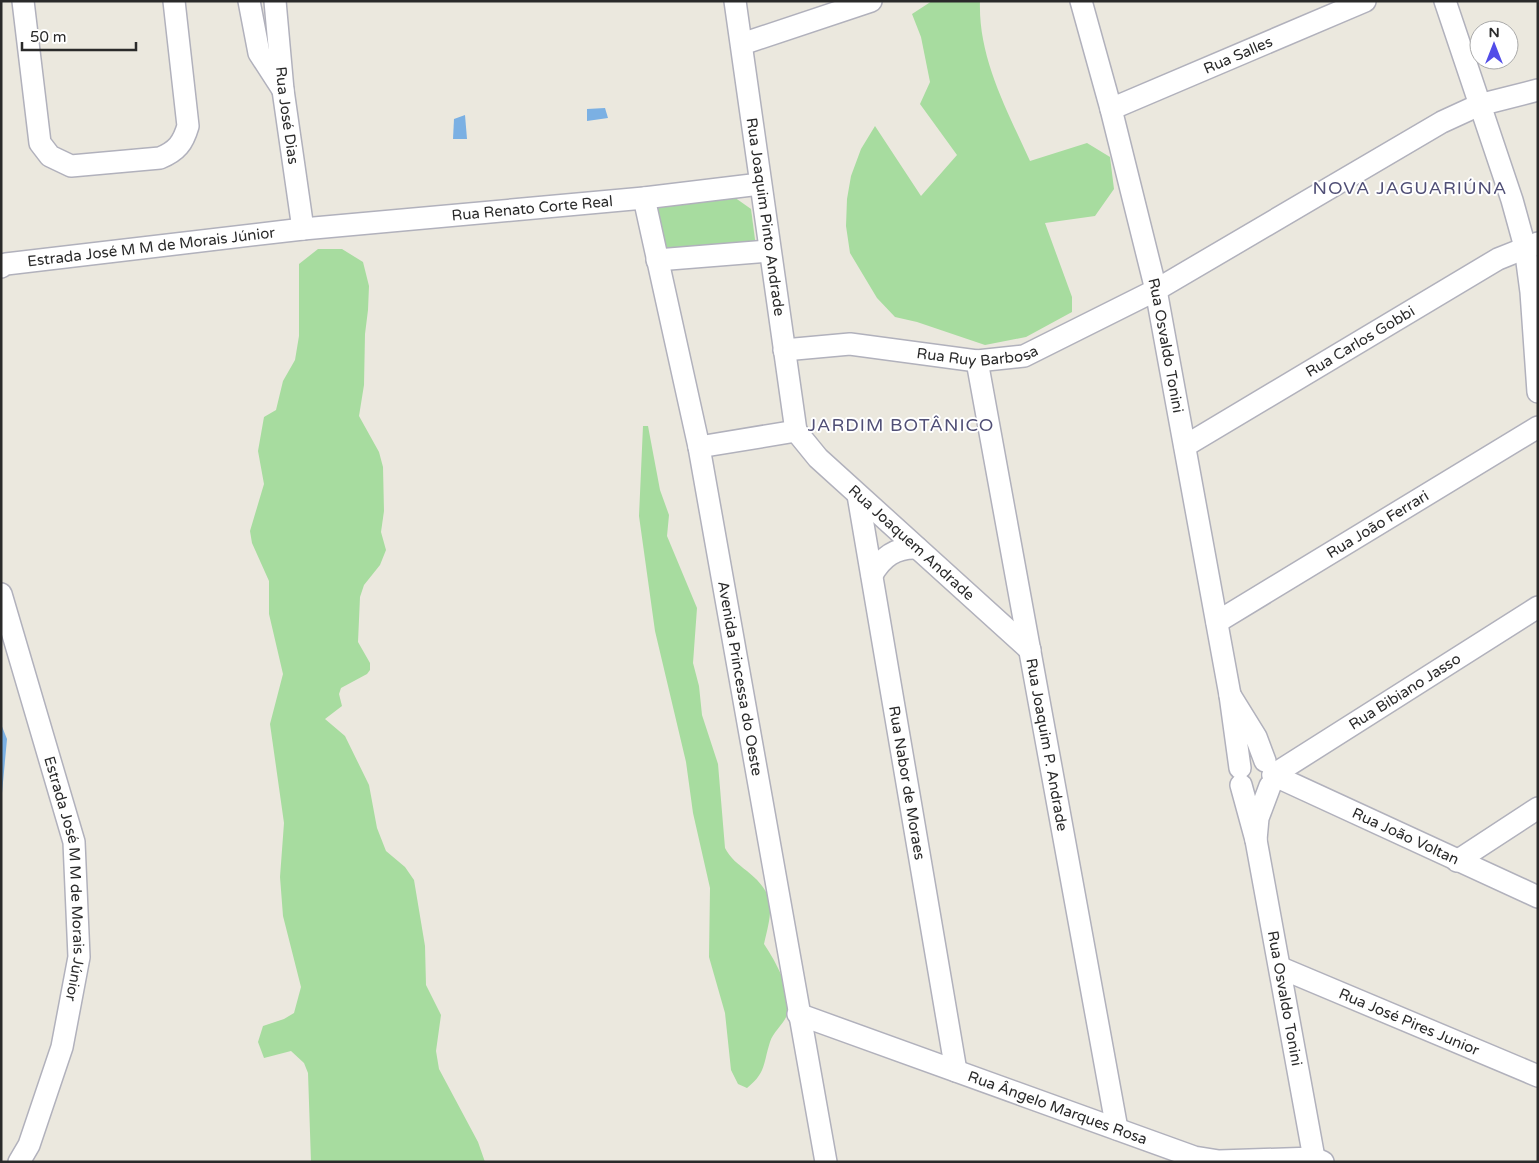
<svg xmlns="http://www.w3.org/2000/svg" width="1539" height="1163" font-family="'Varela Round',sans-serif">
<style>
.green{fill:#a7dc9f}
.water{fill:#7bb0e3}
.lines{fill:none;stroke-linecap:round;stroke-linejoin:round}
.minor-casing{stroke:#b1b1bc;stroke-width:24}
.minor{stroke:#fff;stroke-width:21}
.labels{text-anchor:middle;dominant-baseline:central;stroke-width:4;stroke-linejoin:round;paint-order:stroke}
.street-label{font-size:15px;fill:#2a2a2a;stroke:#fff}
.quarter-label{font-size:18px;letter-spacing:1px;fill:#504f76;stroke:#fff}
</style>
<rect width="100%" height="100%" fill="#ebe8de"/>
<g class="green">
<path d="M932 1H980C978 58 1007 110 1030 161L1087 143 1110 157 1114 189 1095 216 1045 223 1072 297V312L1026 337 985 345 917 322 895 317 877 298 850 253 846 226 847 199 851 176 861 149 875 126 921 196 957 155 920 104 930 82 921 37 912 14Z"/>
<polygon points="734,197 751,209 756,247 665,255 656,201"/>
<polygon points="318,249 342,249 363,262 369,286 368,310 365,334 364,385 359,416 379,452 383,467 384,511 381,532 386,550 380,565 364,585 360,597 358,642 370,663 370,670 367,674 341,688 339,694 342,706 325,719 345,736 369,785 377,828 386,851 405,867 414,880 425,946 426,985 441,1015 436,1051 439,1069 478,1142 485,1162 311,1162 308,1073 304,1063 291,1051 264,1058 258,1042 263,1026 284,1019 294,1013 301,987 283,916 280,877 284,823 270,724 283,674 269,614 269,581 252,543 250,531 264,484 258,451 264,417 276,410 283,381 295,360 299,336 299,264"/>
<path d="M643 426H648L660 490 669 515 667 536 697 608 693 663 699 686 702 715 718 764 725 848C730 858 738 864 747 871 777 895 772 910 764 944 775 960 795 996 787 1015 783 1025 773 1032 770 1042 763 1064 766 1073 747 1088L738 1084 731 1070 725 1013 709 957 710 888 693 813 686 762 655 631 639 516Z"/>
</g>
<g class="water">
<polygon points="605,108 608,118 587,121 587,109"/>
<polygon points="465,115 467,139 453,139 454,119"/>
<polygon points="1,724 7,739 1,804"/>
</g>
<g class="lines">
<g class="minor-casing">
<g id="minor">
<path d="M23 1 40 143 50 156 71 166 160 158C177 151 183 143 188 126L174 1"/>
<polyline points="249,1 259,53 283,90"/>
<path id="s1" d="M275 1 283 90 303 229"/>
<path id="s2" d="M735 1 796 431"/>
<path id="s3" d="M1081 1 1111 109 1156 290 1230 695"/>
<polyline points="1445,1 1512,200 1525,247 1531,292 1538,392"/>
<polyline points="742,44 871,1"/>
<path id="s4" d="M1111 109 1365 1"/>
<path id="s5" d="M644 198 699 447 826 1162"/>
<polyline points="657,260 769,251"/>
<path id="s6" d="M1 267 6 264 303 229 644 198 760 184"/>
<path id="s7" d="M784 350 850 344 977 361 1024 356 1156 290 1442 122 1479 105 1538 90"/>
<path id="s8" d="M977 361 1117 1129"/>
<path id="s9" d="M796 431 818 458 1030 650"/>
<path id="s10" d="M1185 446 1498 259 1538 243"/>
<polyline points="699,447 796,431"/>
<path id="s11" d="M858 495 956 1071"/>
<path d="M872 575C882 557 896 547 917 548"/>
<path id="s12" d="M1 594 74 842 79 957 62 1047 29 1145 19 1162"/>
<path id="s13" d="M1217 622 1538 427"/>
<polyline points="1240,768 1230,695 1256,737 1265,761"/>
<path id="s14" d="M1273 775 1538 607"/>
<path id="s15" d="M1273 775 1538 897"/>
<polyline points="1241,785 1256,840 1258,818 1270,786"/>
<path id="s16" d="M1256 840 1314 1158"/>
<polyline points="1457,861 1538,808"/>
<path id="s17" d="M1281 968 1538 1076"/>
<path id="s18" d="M798 1014 1194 1157 1219 1161 1314 1158 1323 1162"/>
</g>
</g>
<use href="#minor" class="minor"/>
</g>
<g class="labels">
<g class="street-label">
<text stroke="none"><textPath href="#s4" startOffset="138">Rua Salles</textPath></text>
<text stroke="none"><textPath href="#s1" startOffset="115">Rua José Dias</textPath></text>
<text stroke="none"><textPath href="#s6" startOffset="535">Rua Renato Corte Real</textPath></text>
<text stroke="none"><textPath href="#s2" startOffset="218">Rua Joaquim Pinto Andrade</textPath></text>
<text stroke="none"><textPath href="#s6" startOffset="152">Estrada José M M de Morais Júnior</textPath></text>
<text stroke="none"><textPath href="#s10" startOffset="204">Rua Carlos Gobbi</textPath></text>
<text stroke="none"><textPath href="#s3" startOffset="355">Rua Osvaldo Tonini</textPath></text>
<text stroke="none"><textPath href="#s7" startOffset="195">Rua Ruy Barbosa</textPath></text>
<text stroke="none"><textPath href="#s13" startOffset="188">Rua João Ferrari</textPath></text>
<text stroke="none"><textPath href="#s9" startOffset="161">Rua Joaquem Andrade</textPath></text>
<text stroke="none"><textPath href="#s5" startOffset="490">Avenida Princessa do Oeste</textPath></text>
<text stroke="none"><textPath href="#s14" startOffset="156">Rua Bibiano Jasso</textPath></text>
<text stroke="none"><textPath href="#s8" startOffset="390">Rua Joaquim P. Andrade</textPath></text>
<text stroke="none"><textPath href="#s11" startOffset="292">Rua Nabor de Moraes</textPath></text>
<text stroke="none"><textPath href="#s15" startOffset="146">Rua João Voltan</textPath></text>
<text stroke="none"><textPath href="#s12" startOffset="294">Estrada José M M de Morais Júnior</textPath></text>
<text stroke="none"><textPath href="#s16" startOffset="161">Rua Osvaldo Tonini</textPath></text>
<text stroke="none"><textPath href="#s17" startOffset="139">Rua José Pires Junior</textPath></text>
<text stroke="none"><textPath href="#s18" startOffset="276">Rua Ângelo Marques Rosa</textPath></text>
</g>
<g class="quarter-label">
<text x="1410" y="188">NOVA JAGUARIÚNA</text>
<text x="901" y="425">JARDIM BOTÂNICO</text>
</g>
</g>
<rect width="1539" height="1163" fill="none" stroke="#2a2a2a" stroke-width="5"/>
<g transform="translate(1494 45)"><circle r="24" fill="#ffffff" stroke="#aaaaaa"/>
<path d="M0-4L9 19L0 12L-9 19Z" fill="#524de8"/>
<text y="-8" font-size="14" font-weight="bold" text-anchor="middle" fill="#2a2a2a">N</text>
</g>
<path d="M22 42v8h114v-8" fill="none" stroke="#2a2a2a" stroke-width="2.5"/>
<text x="30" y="42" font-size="15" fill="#2a2a2a" stroke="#ffffff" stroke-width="4" paint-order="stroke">50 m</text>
</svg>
